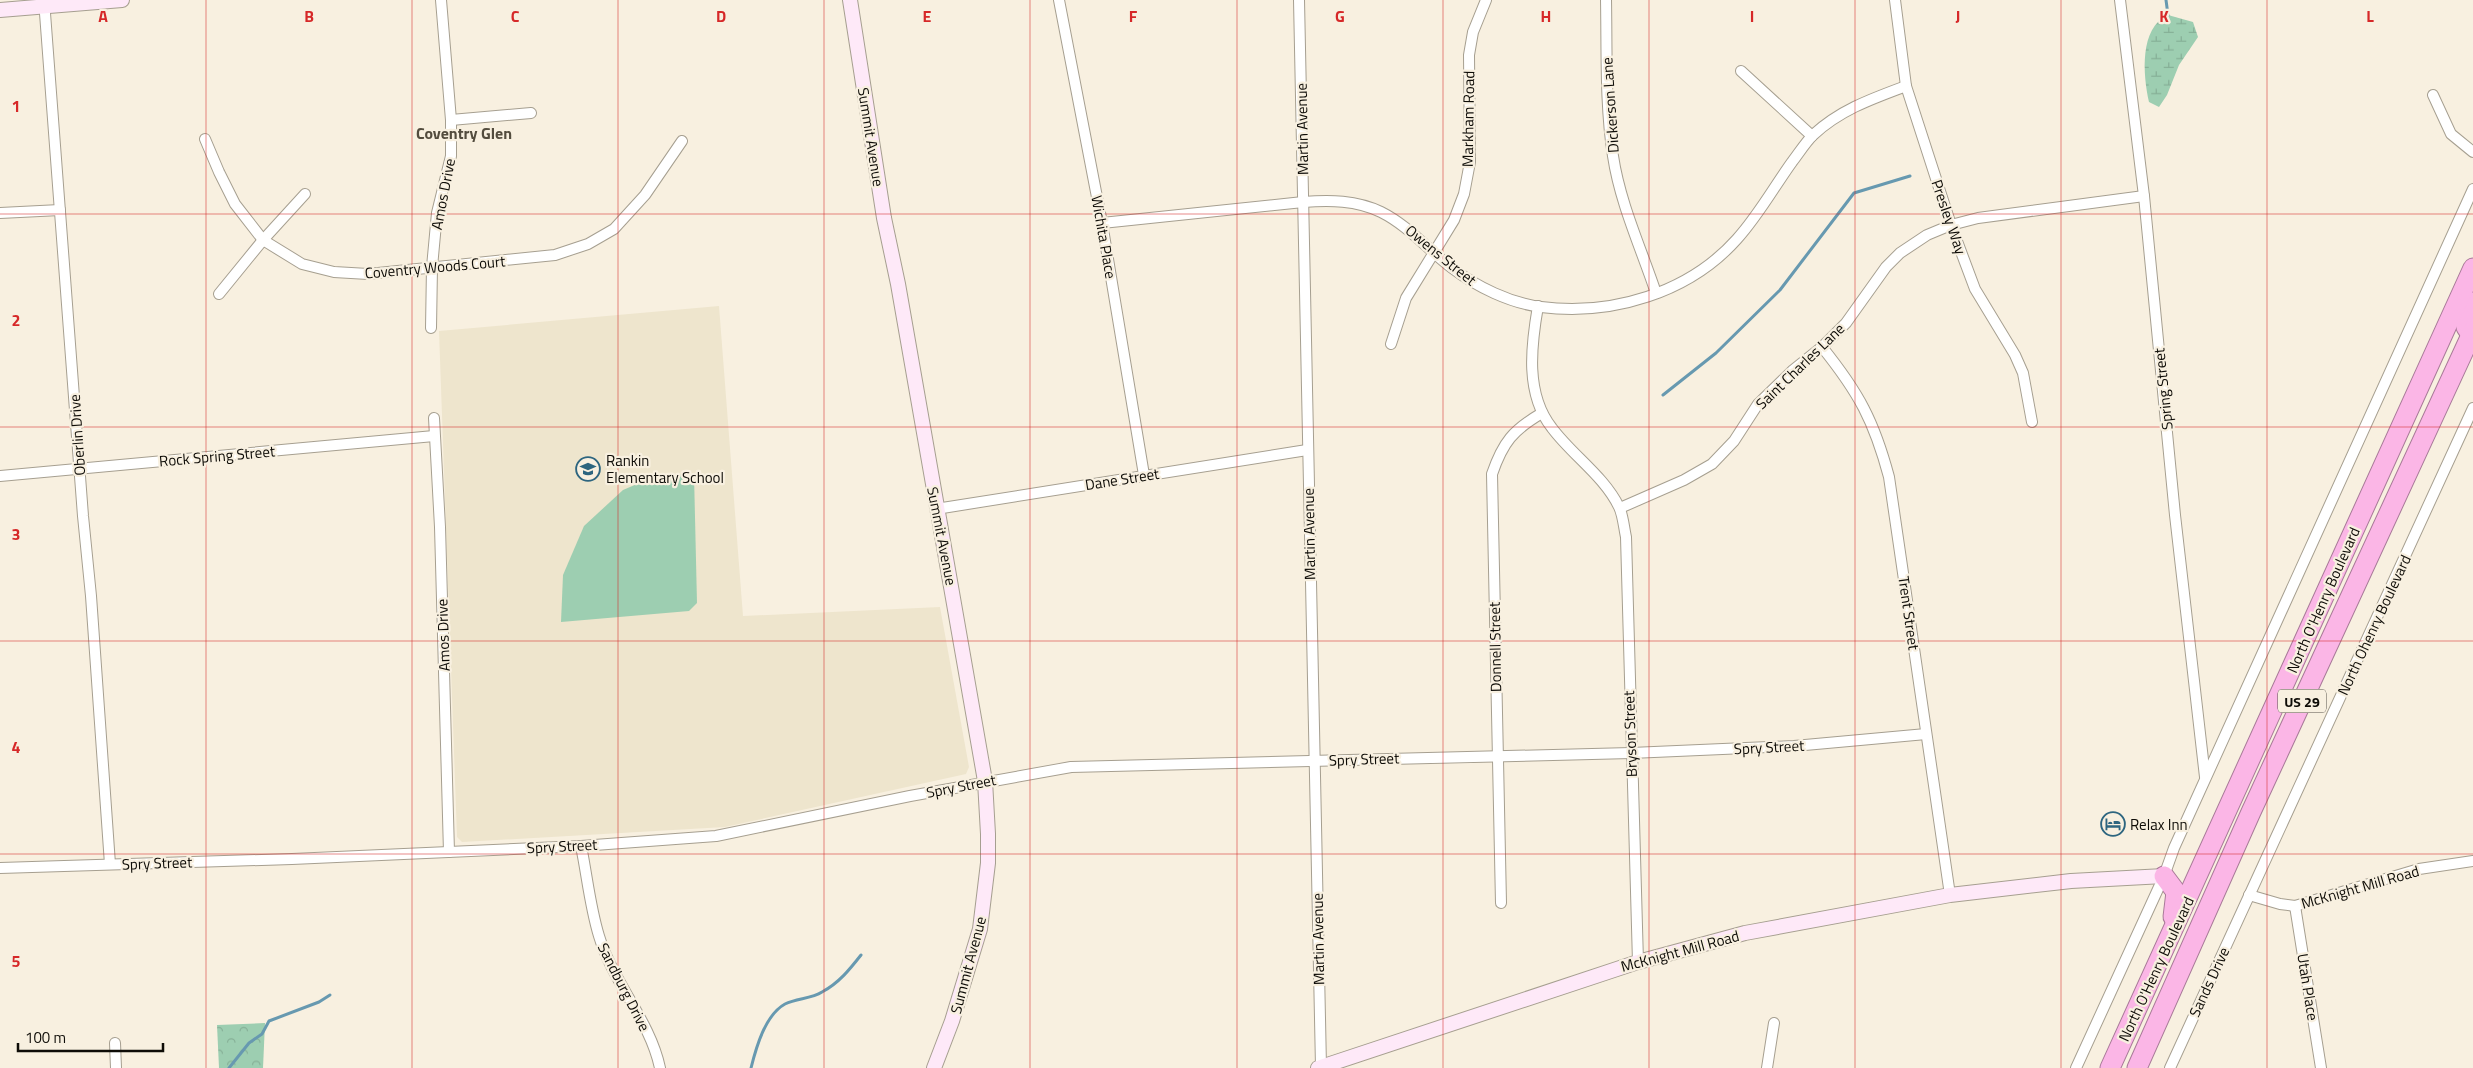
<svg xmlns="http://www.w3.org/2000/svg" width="2473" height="1068" font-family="'Titillium Web',sans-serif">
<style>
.built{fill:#eee5cd}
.grass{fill:#9dceb1}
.wetland{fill:url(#wetland-marsh)}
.park{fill:url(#park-crowns)}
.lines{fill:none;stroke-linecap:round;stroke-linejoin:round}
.stream{stroke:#6799b0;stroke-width:3}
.street-casing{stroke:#a69f90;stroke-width:12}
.secondary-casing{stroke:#a69f90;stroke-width:16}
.highway-casing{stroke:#a87a98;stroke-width:21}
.street{stroke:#fff;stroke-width:10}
.secondary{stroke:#fee9f8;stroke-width:14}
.highway{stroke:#fbb6e6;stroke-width:19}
.grid{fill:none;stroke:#d62828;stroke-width:1;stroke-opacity:0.55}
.labels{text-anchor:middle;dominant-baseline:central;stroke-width:4.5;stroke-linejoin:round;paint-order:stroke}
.shield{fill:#f8f0e0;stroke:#545048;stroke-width:1}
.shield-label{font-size:14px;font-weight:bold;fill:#0e0c07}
.street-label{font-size:15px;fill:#0e0c07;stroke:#f8f0e0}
.poi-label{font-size:15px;fill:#0e0c07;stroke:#f8f0e0;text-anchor:start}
.neighbourhood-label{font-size:16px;font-weight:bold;fill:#534c3e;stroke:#f8f0e0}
.grid-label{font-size:16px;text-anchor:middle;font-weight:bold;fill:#d62828;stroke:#f8f0e0;stroke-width:4.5;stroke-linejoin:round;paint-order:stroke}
</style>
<defs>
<pattern id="wetland-marsh" width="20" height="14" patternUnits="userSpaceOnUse" patternTransform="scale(1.25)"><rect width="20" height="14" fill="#9dceb1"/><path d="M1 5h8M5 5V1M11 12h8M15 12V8" fill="none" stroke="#86b097"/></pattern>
<pattern id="park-crowns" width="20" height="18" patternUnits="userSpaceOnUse" patternTransform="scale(1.25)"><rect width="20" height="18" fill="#9dceb1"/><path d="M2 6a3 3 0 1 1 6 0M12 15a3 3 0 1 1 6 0" fill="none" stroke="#86b097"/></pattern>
</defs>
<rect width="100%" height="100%" fill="#f8f0e0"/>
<polygon class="built" points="719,306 743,616 940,607 969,767 966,774 725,827 462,842 457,837 439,331"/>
<polygon class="grass" points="694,474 697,603 689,611 561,622 563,575 584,526 623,490 658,475"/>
<path class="wetland" d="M2168 15 2193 22 2198 37 2179 65 2167 95 2159 107 2149 102C2143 75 2139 28 2168 15Z"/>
<polygon class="park" points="265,1023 263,1068 219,1068 217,1025"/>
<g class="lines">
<g class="stream">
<polyline points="2166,0 2168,15"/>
<polyline points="1663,395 1716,353 1780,290 1854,193 1910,176"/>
<polyline points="229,1068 249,1043 262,1034 269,1021 319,1002 330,995"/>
<path d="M751 1068C756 1048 765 1015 785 1004 797 998 811 999 822 992 839 983 850 969 861 955"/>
</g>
<g class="street-casing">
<g id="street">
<polyline points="44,0 83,516 91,596 110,864"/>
<polyline points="1059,0 1102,223 1144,475"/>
<polyline points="1299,0 1321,1067"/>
<path d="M1606 0C1607 51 1605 105 1613 156 1620 203 1641 248 1656 293"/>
<polyline points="1895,0 1906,86 1951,225 1975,289 2015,355 2023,373 2032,422"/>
<polyline points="2120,0 2144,196 2175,515 2205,777"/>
<polyline points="1741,71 1812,136"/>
<polyline points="2433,95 2451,134 2473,152"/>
<polyline points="451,120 531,113"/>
<polyline points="205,139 219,172 235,204 263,240 302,264 334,272 368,274 555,255 588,244 614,229 645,195 682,141"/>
<polyline points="0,213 60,210"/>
<path d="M1102 223 1303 202C1330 200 1356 200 1381 212 1409 226 1428 250 1452 268 1477 287 1510 303 1541 307 1612 316 1689 293 1737 239 1758 216 1774 187 1792 162 1799 153 1805 143 1813 135 1840 110 1871 99 1906 86"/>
<polyline points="219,294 263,240 305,194"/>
<path d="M1538 306C1531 346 1525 394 1552 428 1572 455 1604 476 1619 507 1623 515 1624 528 1626 537L1638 962"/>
<polyline points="431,328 432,267 437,213 451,156 451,120 441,0"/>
<polyline points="1391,344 1406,298 1454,220 1464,194 1470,162 1469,55 1473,32 1486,0"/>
<path d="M1822 347C1859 393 1874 421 1889 477L1950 895"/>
<polyline points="434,418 440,527 449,852"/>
<polyline points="0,476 434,436"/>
<polyline points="1620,508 1684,480 1712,464 1734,441 1758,404 1792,371 1822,347 1846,323 1886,267 1900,253 1927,235 1951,225 1978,218 2144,196"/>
<polyline points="936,509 1307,450"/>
<path d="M581 846C587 875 590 907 599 936 613 983 650 1020 660 1068"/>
<polyline points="0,868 292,859 581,846 716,836 910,796 1071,767 1631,753 1794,746 1926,734"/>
<polyline points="2249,895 2280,904 2295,906 2419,869 2473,861"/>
<path d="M1501 903 1492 474C1503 442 1513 430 1542 413"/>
<polyline points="2295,906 2321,1068"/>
<polyline points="115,1043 116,1068"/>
<polyline points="1767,1068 1774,1023"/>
<polyline points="2076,1068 2164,876 2174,848 2473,189"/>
<polyline points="2170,1068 2473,408"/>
</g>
</g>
<g class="secondary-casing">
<g id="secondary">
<polyline points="850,0 884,218 898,284 985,781 988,834 988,863 980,929 952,1021 934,1068"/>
<polyline points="0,10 122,0"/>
<polyline points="1318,1068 1638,962 1745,933 1950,895 2071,881 2164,876"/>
</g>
</g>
<g class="highway-casing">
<g id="highway">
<polyline points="2473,302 2466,327 2473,338"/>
<polyline points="2164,876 2176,892 2173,917"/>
<polyline points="2110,1068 2473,268"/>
<polyline points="2137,1068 2251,812 2473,331"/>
</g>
</g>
<use href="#street" class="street"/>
<use href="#secondary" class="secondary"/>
<use href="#highway" class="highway"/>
</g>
<path class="grid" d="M206 0V1068M412 0V1068M618 0V1068M824 0V1068M1030 0V1068M1237 0V1068M1443 0V1068M1649 0V1068M1855 0V1068M2061 0V1068M2267 0V1068M0 214H2473M0 427H2473M0 641H2473M0 854H2473"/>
<defs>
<g id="school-ring" transform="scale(1.25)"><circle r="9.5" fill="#f8f0e0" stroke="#2d657f" stroke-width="1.5"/><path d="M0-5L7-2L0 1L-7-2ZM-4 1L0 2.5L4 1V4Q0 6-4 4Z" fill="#2d657f"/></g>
<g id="hotel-ring" transform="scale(1.25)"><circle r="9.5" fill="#f8f0e0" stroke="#2d657f" stroke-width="1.5"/><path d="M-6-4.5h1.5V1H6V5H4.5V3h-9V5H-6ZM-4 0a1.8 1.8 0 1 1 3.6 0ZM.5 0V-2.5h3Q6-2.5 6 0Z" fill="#2d657f"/></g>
</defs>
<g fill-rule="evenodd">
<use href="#school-ring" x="588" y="469"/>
<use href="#hotel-ring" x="2113" y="824"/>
</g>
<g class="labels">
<rect class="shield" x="2278" y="689.5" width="48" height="23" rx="4"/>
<g class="shield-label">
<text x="2302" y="701">US 29</text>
</g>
<g class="street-label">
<text transform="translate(1610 105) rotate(-94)">Dickerson Lane</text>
<text transform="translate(1468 119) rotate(-89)">Markham Road</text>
<text transform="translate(1302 129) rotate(-91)">Martin Avenue</text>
<text transform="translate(871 137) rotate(81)">Summit Avenue</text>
<text transform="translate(443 194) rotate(-79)">Amos Drive</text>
<text transform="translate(1949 217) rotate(71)">Presley Way</text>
<text transform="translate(1104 237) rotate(80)">Wichita Place</text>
<text transform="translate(1441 255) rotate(39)">Owens Street</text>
<text transform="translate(435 267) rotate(-5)">Coventry Woods Court</text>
<text transform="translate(1800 366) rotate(-44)">Saint Charles Lane</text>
<text transform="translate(2163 389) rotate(-96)">Spring Street</text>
<text transform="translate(77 435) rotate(-94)">Oberlin Drive</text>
<text transform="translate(217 456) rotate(-5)">Rock Spring Street</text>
<text transform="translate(1122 479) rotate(-9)">Dane Street</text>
<text transform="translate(1309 534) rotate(-91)">Martin Avenue</text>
<text transform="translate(942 536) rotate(79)">Summit Avenue</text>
<text transform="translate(2323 600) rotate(-66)">North O'Henry Boulevard</text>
<text transform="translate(1909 613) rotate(82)">Trent Street</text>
<text transform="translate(2374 625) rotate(-65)">North Ohenry Boulevard</text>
<text transform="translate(443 635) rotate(-92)">Amos Drive</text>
<text transform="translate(1495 647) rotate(-91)">Donnell Street</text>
<text transform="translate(1630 734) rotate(-92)">Bryson Street</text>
<text transform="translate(1769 747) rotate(-3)">Spry Street</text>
<text transform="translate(1364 759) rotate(-2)">Spry Street</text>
<text transform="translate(961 786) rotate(-11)">Spry Street</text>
<text transform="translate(562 846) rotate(-3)">Spry Street</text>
<text transform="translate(157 863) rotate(-2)">Spry Street</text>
<text transform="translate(2360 887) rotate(-16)">McKnight Mill Road</text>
<text transform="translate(1318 939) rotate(-91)">Martin Avenue</text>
<text transform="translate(1680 951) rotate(-15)">McKnight Mill Road</text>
<text transform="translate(968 965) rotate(-75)">Summit Avenue</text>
<text transform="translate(2156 969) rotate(-65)">North O'Henry Boulevard</text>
<text transform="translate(2209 982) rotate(-65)">Sands Drive</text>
<text transform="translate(624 987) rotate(63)">Sandburg Drive</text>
<text transform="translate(2308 987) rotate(81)">Utah Place</text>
</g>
<g class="poi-label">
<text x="606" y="460">Rankin<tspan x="606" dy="17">Elementary School</tspan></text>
<text x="2130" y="824">Relax Inn</text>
</g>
<g class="neighbourhood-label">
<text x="464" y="133">Coventry Glen</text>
</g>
</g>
<g class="grid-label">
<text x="103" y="22">A</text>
<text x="309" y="22">B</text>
<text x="515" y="22">C</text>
<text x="721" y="22">D</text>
<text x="927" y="22">E</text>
<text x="1133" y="22">F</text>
<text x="1340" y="22">G</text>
<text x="1546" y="22">H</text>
<text x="1752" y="22">I</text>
<text x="1958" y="22">J</text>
<text x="2164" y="22">K</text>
<text x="2370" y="22">L</text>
<text x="16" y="112">1</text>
<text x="16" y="326">2</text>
<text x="16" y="540">3</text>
<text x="16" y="753">4</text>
<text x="16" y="967">5</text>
</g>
<path d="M18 1043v8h145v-8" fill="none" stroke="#0e0c07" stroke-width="2.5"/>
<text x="25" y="1043" font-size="15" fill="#0e0c07" stroke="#f8f0e0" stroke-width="4" paint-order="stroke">100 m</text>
</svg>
